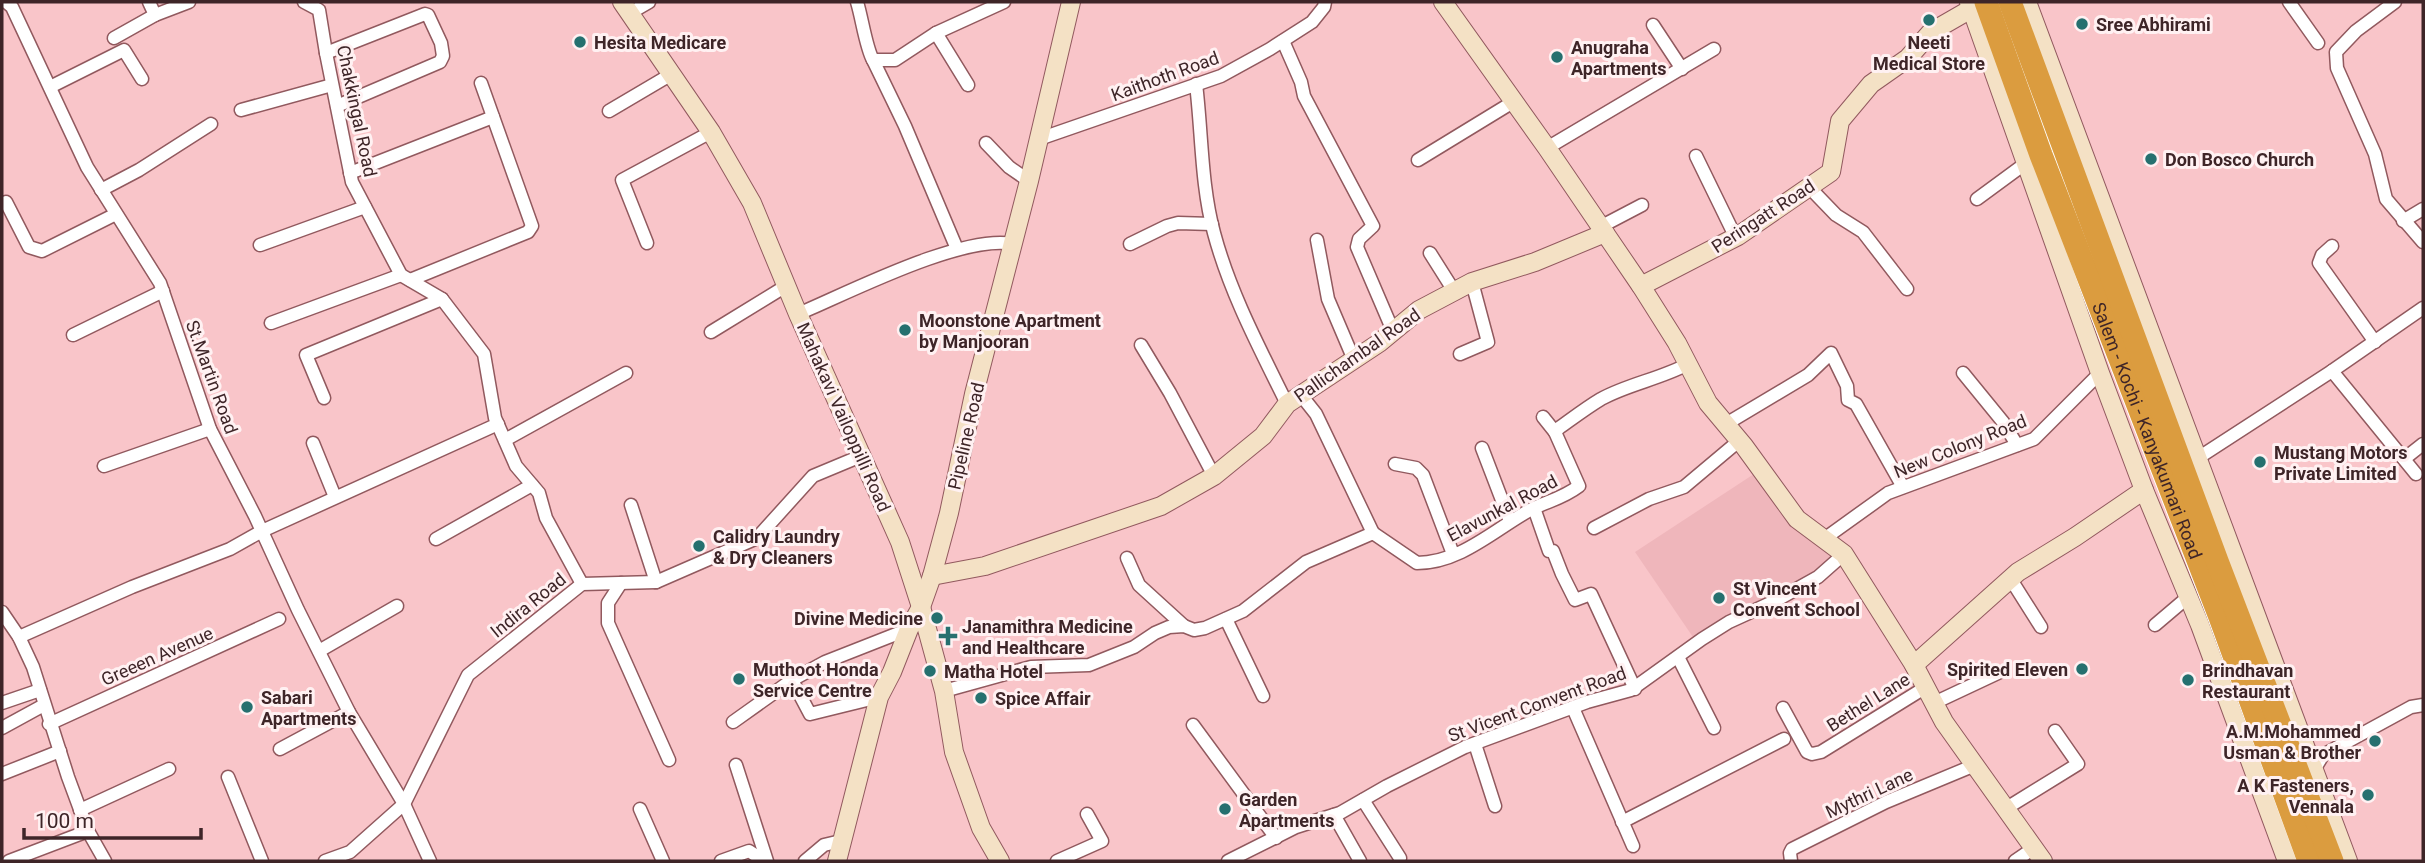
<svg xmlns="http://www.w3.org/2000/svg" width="2425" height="863" font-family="Roboto,sans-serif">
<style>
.built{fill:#efb6bb}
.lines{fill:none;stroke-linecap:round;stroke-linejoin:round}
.street-casing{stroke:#91595e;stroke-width:15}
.secondary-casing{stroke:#91595e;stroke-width:20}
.highway-casing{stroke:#fff;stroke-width:25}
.street{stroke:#fff;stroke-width:12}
.secondary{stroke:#f4e1c5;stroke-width:18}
.highway{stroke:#db9c3f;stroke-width:23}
.poi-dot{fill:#26706f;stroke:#fff1f2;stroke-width:2.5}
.labels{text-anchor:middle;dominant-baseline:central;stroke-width:6;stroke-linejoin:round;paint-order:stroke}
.poi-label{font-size:18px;font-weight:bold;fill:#3e2528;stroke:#fff1f2;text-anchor:start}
.street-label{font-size:18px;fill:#3e2528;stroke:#fff1f2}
</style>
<rect width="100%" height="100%" fill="#f9c5c9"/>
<polygon class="built" points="1757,472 1844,554 1697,643 1635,552"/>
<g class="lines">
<g class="street-casing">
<g id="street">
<polyline points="6,2 12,7 87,167 160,283 210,429 255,516 298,610 349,712 404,804 430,861"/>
<polyline points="149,2 155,15 189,2"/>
<polyline points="304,2 319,10 326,53 352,182 401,275 442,299 484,354 495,418 516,466 539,493 546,518 582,584"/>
<path d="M857 2C862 18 866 48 873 60H895L936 33 968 85"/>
<polyline points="2289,2 2318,43"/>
<polyline points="2395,2 2356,31 2336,52 2337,68 2375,154 2386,199 2423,242"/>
<polyline points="630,13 649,2"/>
<polyline points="1653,25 1682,69"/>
<polyline points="936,33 1004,2"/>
<polyline points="114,38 155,15"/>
<polyline points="1283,41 1301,82 1304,96 1373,226 1359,239 1357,247 1393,331"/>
<polyline points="326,53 425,14 428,15 441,43 443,56 440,62 337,106"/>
<polyline points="873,60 905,126 957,249"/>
<path d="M1196 84C1202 133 1201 185 1214 233 1230 293 1260 349 1287 404"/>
<polyline points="50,87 124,50 142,79"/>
<polyline points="241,110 332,85"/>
<polyline points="609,111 670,75"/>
<polyline points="1039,139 1221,76 1270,49 1312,22 1324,7 1325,2"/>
<polyline points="986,143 1009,167 1029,181"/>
<polyline points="1547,148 1714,49"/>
<polyline points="1696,156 1736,238"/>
<polyline points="1418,160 1513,102"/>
<polyline points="350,173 493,117"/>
<polyline points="1809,187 1836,215 1863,232 1907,289"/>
<polyline points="101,190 139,170 211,124"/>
<polyline points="1977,199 2026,163"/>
<polyline points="6,202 29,247 42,251 116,214"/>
<polyline points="2403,221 2423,209"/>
<polyline points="1600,227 1642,205"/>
<polyline points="1317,240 1328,299 1354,360"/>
<polyline points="647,243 622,180 711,132"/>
<polyline points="1130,244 1167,226 1178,223 1212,224"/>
<polyline points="260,245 365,207"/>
<polyline points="2332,246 2322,255 2319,263 2375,342"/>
<polyline points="1430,253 1454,291"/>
<polyline points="410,280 528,232 532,226 481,83"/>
<path d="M798 314C848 293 962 234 1013 244"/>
<polyline points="271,323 401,275"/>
<polyline points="711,332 786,286"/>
<polyline points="73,335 163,291"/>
<polyline points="1141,345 1170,393 1214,476"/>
<polyline points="1460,354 1488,342 1472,282"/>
<polyline points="2332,371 2416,474"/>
<polyline points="1963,373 2003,422 2017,445"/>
<polyline points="1301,395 1316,414 1373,533"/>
<polyline points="324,398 306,355 442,299"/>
<polyline points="1543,417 1555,432"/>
<polyline points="1726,424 1808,375 1831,353 1847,386 1848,400 1856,404 1903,487"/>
<polyline points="505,440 626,373"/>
<polyline points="313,443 335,497"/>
<polyline points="1482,448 1510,521"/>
<polyline points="2198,458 2332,371 2423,308"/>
<polyline points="2404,459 2423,444"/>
<polyline points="1395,464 1416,468 1423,475 1453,554"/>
<polyline points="104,466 210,429"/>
<polyline points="631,505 656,582"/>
<polyline points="1534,508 1549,551 1553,551 1562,574 1575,600 1591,594 1635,689"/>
<polyline points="1594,528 1649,499 1684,487 1740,440"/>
<polyline points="436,539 532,485"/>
<polyline points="1824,539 1888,493 2034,439 2100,373"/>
<polyline points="1127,558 1139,585 1184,626"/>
<polyline points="2010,578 2041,627"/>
<polyline points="621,583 608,603 608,623 669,760"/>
<polyline points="2,612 19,637 33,667 68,777 88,831 105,861"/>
<polyline points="1226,619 1263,696"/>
<polyline points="2155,625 2188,597"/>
<polyline points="19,637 132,587 230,549 262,531 498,424"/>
<polyline points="319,651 397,606"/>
<polyline points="1678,657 1714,728"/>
<polyline points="792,680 825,662 909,629"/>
<path d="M944 691 1031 667 1089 665 1134 647 1155 633 1169 627 1184 626 1194 630 1205 628 1243 611 1306 562 1373 533 1417 563C1460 563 1494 530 1530 510 1547 501 1562 499 1579 486L1555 432 1559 428C1573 418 1586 408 1601 399 1628 384 1660 379 1688 364"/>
<polyline points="2,703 40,690"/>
<polyline points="1934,703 2000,672"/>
<polyline points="1573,708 1633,846"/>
<polyline points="1783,708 1807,752 1812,754 1821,752 1926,687"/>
<polyline points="733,722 792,680 810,714 879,697"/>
<polyline points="49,724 279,619"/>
<polyline points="1193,725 1276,838"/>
<polyline points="2,728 44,705"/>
<polyline points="1475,744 1495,806"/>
<polyline points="280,749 349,712"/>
<polyline points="736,765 767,861"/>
<polyline points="2314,770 2323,755 2411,707 2423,705"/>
<polyline points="2,774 60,751"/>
<polyline points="228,777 262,861"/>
<polyline points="1363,800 1400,858"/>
<polyline points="640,809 663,861"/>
<polyline points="2005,809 2078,764 2055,731"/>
<polyline points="80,810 169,769"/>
<polyline points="1334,815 1360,861"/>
<polyline points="1622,822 1784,739"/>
<polyline points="9,861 88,831"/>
<polyline points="325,861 350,852 404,804 468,675 582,584 656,582 757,538 813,476 861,456"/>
<polyline points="721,861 749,851 764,861"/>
<polyline points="805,861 824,845 841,841"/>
<polyline points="1057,861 1102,841 1087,814"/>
<polyline points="1228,861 1296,827 1340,813 1387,786 1465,747 1587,702 1631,690 1702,639 1729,622 1775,601 1818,577 1844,554"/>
<polyline points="1791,861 1790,853 1792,849 1886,802 1975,765"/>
<polyline points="2015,861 2034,848"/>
</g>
</g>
<g class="secondary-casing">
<g id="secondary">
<polyline points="622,2 711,132 752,203 798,314 900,542 921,607 944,691 954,752 981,828 1000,861"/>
<polyline points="1443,2 1547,148 1641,286 1677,343 1708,403 1744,446 1797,519 1844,554 1914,665 1944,722 2043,861"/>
<polyline points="1969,2 2100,373 2144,490 2200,625 2287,861"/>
<polyline points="2027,2 2348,861"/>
<polyline points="1641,286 1738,236 1831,172 1840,121 1871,84 1908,58 1931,32 1971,9"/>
<polyline points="932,576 985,566 1161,506 1214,476 1263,436 1287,404 1379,343 1419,310 1472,282 1535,262 1605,233"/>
<polyline points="1914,665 2018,572 2075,537 2144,490"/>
<polyline points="837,861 879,697 892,672 909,629 921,607 932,576 949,513 974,394 1029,181 1071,2"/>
</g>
</g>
<g class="highway-casing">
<g id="highway">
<path id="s1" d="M1986 2 2041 155 2220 617 2309 861"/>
<polyline points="2010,2 2217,561 2332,861"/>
</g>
</g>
<use href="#street" class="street"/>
<use href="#secondary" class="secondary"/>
<use href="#highway" class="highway"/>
</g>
<g class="poi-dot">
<circle cx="1929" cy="20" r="7"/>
<circle cx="2082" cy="24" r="7"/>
<circle cx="580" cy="42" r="7"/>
<circle cx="1557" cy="57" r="7"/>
<circle cx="2151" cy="159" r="7"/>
<circle cx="905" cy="330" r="7"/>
<circle cx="2260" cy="462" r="7"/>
<circle cx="699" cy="546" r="7"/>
<circle cx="1719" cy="598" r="7"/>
<circle cx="937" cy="618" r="7"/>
<path d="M944.5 625.5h7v7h7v7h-7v7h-7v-7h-7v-7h7z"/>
<circle cx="2082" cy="669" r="7"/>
<circle cx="930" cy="671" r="7"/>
<circle cx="739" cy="679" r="7"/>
<circle cx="2188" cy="680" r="7"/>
<circle cx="981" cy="698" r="7"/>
<circle cx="247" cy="707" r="7"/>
<circle cx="2375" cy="741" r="7"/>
<circle cx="2368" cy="795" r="7"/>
<circle cx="1225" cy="809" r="7"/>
</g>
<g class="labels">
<g class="poi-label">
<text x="2096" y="24">Sree Abhirami</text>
<text x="594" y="42">Hesita Medicare</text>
<text x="1929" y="42" text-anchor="middle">Neeti<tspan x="1929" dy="21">Medical Store</tspan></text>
<text x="1571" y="47">Anugraha<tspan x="1571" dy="21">Apartments</tspan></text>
<text x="2165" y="159">Don Bosco Church</text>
<text x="919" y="320">Moonstone Apartment<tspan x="919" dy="21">by Manjooran</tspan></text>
<text x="2274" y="452">Mustang Motors<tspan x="2274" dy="21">Private Limited</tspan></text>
<text x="713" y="536">Calidry Laundry<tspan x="713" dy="21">&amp; Dry Cleaners</tspan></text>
<text x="1733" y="588">St Vincent<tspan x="1733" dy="21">Convent School</tspan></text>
<text x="923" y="618" text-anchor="end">Divine Medicine</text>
<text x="962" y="626">Janamithra Medicine<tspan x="962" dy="21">and Healthcare</tspan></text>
<text x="753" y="669">Muthoot Honda<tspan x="753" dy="21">Service Centre</tspan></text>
<text x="2068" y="669" text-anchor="end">Spirited Eleven</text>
<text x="2202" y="670">Brindhavan<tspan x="2202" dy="21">Restaurant</tspan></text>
<text x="944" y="671">Matha Hotel</text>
<text x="261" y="697">Sabari<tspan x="261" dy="21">Apartments</tspan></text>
<text x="995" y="698">Spice Affair</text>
<text x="2361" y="731" text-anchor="end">A.M.Mohammed<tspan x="2361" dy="21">Usman &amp; Brother</tspan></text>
<text x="2354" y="785" text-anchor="end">A K Fasteners,<tspan x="2354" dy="21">Vennala</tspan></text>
<text x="1239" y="799">Garden<tspan x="1239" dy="21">Apartments</tspan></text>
</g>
<g class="street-label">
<text transform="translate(1165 76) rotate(-20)">Kaithoth Road</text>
<text transform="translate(357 111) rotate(78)">Chakkingal Road</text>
<text transform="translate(1763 216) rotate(-33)">Peringatt Road</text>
<text transform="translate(1357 355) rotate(-35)">Pallichambal Road</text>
<text transform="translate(212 377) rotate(70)">St.Martin Road</text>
<text transform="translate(844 417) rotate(66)">Mahakavi Vailoppilli Road</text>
<text stroke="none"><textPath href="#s1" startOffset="458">Salem - Kochi - Kanyakumari Road</textPath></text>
<text transform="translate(966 436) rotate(-77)">Pipeline Road</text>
<text transform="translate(1960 446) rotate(-22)">New Colony Road</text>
<text transform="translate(1502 508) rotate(-28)">Elavunkal Road</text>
<text transform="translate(528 605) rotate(-39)">Indira Road</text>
<text transform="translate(157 656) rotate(-24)">Greeen Avenue</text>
<text transform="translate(1868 702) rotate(-32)">Bethel Lane</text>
<text transform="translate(1537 704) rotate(-20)">St Vicent Convent Road</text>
<text transform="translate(1869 793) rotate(-25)">Mythri Lane</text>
</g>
</g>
<rect width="2425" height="863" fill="none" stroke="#3e2528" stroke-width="7"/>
<path d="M24 828v10h177v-10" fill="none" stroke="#3e2528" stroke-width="3.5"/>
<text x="35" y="828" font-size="21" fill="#3e2528" stroke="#fff1f2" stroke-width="5" paint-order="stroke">100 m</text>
</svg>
